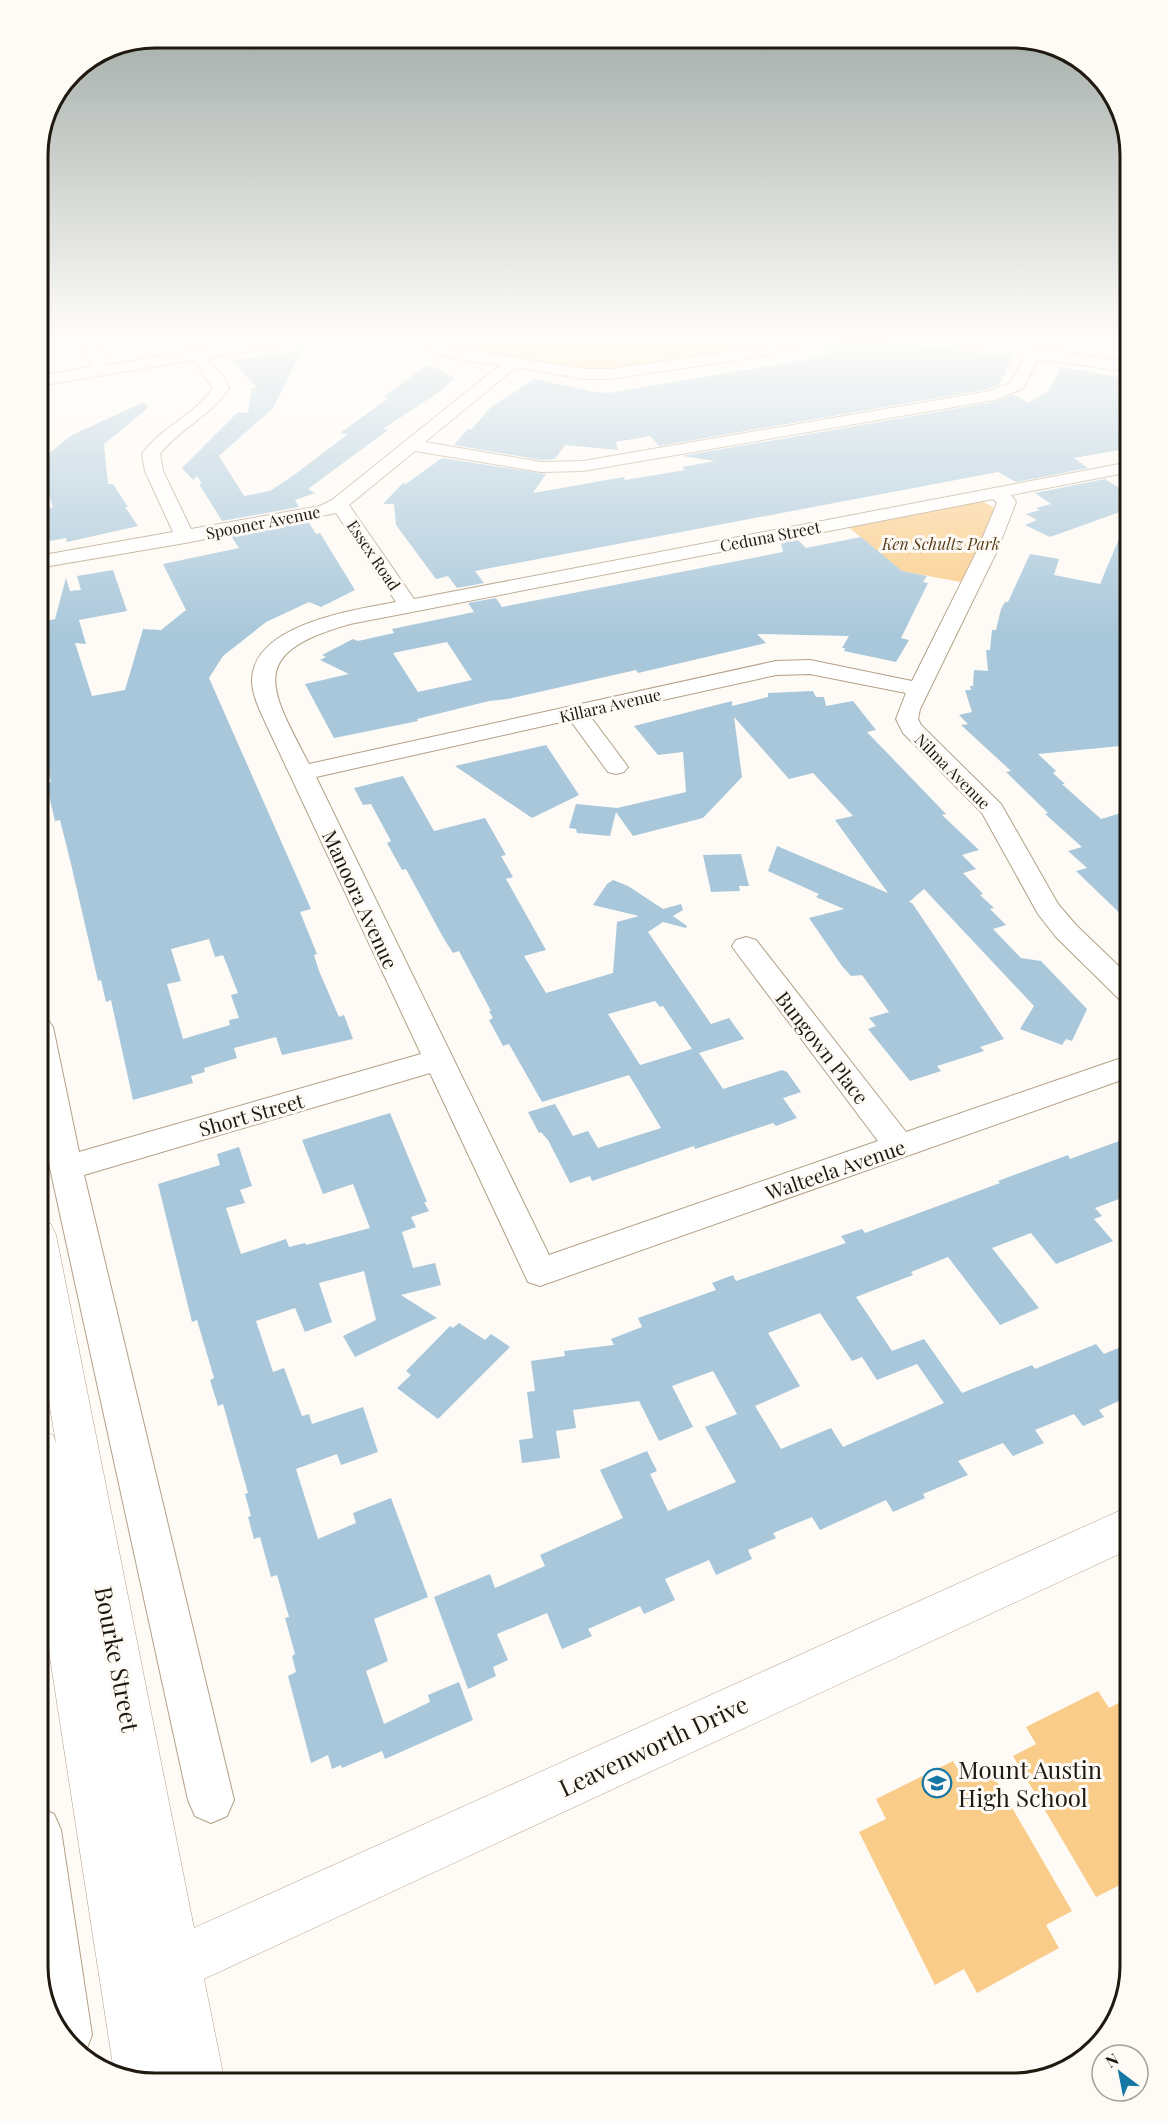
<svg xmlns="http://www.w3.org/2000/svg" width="1168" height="2121" font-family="'Playfair Display',serif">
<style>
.green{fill:#facc8a}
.building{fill:#a8c7da;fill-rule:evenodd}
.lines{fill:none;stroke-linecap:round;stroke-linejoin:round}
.street-casing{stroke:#b3a086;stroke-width:2}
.secondary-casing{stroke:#b3a086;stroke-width:1}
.street{fill:#fff;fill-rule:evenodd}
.secondary{fill:#fff;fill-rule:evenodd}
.labels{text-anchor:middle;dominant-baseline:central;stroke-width:6;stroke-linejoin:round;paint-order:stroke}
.far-street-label{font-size:16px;fill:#20190f;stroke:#fefaf5}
.far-park-label{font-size:16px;font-style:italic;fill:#553d19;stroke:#fefaf5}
.street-label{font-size:20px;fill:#20190f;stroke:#fefaf5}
.near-street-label{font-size:24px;fill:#20190f;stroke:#fefaf5}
.near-poi-label{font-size:24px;fill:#20190f;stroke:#fefaf5;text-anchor:start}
.rim{fill:none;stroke:#20190f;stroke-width:3}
</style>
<rect width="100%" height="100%" fill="#fefaf5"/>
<g class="green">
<polygon points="438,341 784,341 762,348 620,370 581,370 462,350"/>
<polygon points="974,501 984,502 996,509 961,582 901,571 846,525"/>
<polygon points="1098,1691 1109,1708 1130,1697 1130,1898 1122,1884 1096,1897 1013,1756 1036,1744 1026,1727"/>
<polygon points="953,1761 964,1780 989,1768 1072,1911 1046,1925 1059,1948 977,1993 964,1969 935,1985 859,1832 886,1819 876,1799"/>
</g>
<g class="building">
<polygon points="835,341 884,341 1012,357 999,385 989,389 659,446 650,436 616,442 618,450 565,445 555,459 541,460 454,445 468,429 472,429 490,408 534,379 595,392 609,393 823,357"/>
<polygon points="302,350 273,408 219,456 244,496 270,491 294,475 348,434 340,433 389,398 383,397 429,364 454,378 442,390 383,429 388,430 308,489 315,493 295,500 299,507 222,521 199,484 202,484 197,476 193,480 182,468 238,412 248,413 252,388 257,388 233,361"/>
<polygon points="1061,367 1131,379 1131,448 1074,458 1088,468 1016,482 998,472 475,571 484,583 457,588 448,576 436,579 396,525 394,504 383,504 403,483 406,484 442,458 546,474 533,493 624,477 625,480 685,470 682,467 715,461 682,456 994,402 1014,394 1028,403 1049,391"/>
<polygon points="144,402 148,408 104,444 108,484 113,484 128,507 125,507 138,526 67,542 66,538 50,541 38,522 38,511 53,507 38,462 72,435"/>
<polygon points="1105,479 1131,495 1131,508 1050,537 1025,525 1037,520 1026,514 1040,510 1036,508 1051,504 1035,493"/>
<polygon points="1131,510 1131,745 1038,754 1056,771 1053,773 1065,784 1062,784 1101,819 1131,810 1131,924 1076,871 1087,868 1068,851 1082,847 1045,814 1048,813 1006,772 1011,771 961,725 968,724 959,715 972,712 965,690 971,690 970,686 973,686 974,670 988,671 986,650 990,650 992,630 996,630 1001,609 1005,602 1008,602 1030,554 1059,559 1054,575 1100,584"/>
<path d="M308 521 316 534 320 533 355 590 321 607 309 602 266 622 223 656 209 678 311 909 300 912 317 954 314 955 319 971 339 1017 344 1015 353 1039 282 1055 276 1037 234 1048 237 1058 204 1068 205 1072 191 1076 193 1083 133 1100 111 1000 106 1002 101 980 98 981 71 864 60 820 55 821 46 783 51 782 38 726V623L55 619 66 578 70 591 81 590 77 576 113 570 127 611 79 620 86 644 75 643 92 696 125 690 143 629 161 630 186 610 163 564 239 548 231 536ZM209 939 215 957 223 955 238 993 231 995 239 1018 229 1020 230 1025 183 1039 167 984 181 981 171 949Z"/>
<path d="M861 537 902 571 927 576 923 582 928 583 901 638 909 640 896 662 844 651 845 648H842L849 636 757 634 766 643 638 673 636 670 508 699 489 701 417 719 418 721 334 738 305 684 349 674 320 660 326 657 322 655 353 639 358 641 394 633 392 629 474 612 468 603 496 598 502 607 783 552 781 542 797 539 806 548ZM447 642 472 680 418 692 393 653Z"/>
<polygon points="813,691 816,697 824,697 826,706 853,701 876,730 867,732 946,814 942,815 979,850 962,855 976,869 963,873 983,894 980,895 994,908 990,909 1006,925 993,929 1021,958 1041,961 1087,1009 1072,1041 1066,1039 1062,1045 1020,1029 1034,1006 924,889 909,902 912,903 1004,1039 980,1047 984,1051 937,1066 941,1071 910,1081 868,1029 876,1026 869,1018 889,1012 862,975 851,976 842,966 809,918 844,909 816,897 819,894 768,871 777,846 888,893 835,820 853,816 813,773 789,779 734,717 742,777 703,818 633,836 616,812 610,836 577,833 576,829 569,828 576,804 617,808 686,792 683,752 658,755 634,726 732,701 732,706 768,697 768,693"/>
<polygon points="546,745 579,795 532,818 455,766"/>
<path d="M403 776 434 831 485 818 506 855 501 856 513 877 506 879 546 950 524 956 546 993 613 973 617 922 639 916 593 905 607 884 613 880 628 886 663 909 681 904 683 910 673 916 687 926 686 928 663 922 648 932 711 1024 729 1018 744 1039 699 1053 723 1089 782 1070 787 1072 801 1092 783 1098 797 1118 776 1126 773 1123 695 1149 694 1146 592 1181 590 1176 570 1183 548 1140 541 1132 539 1133 528 1112 555 1104 573 1136 588 1131 598 1148 661 1128 629 1075 542 1102 509 1044 503 1046 489 1020 493 1018 489 1011H491L459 951 453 953 444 939 406 869 402 870 387 843 391 841 371 804 363 805 354 788ZM655 1001 660 1007 663 1006 692 1049 640 1065 608 1014Z"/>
<polygon points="741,854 749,886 739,886 740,891 711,892 703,855"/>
<polygon points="390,1113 427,1202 424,1202 429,1211 411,1217 416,1227 402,1232 413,1268 435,1263 441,1285 401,1295 437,1318 355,1357 343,1336 376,1320 364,1271 319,1283 332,1322 305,1332 295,1308 256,1321 273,1372 284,1368 302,1416 309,1414 312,1424 363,1407 378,1452 341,1465 337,1454 296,1469 318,1539 356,1523 353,1513 391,1498 428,1597 374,1619 388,1661 366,1671 384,1724 430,1702 428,1695 459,1682 473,1720 385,1759 382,1751 342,1768 341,1765 332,1769 328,1755 311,1763 288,1676 296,1672 292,1656 295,1654 285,1618 289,1617 277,1575 271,1577 260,1537 254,1539 248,1517 251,1516 245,1494 248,1493 223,1404 218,1406 210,1380 214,1378 197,1320 192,1322 158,1184 220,1165 217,1154 239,1147 252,1186 240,1190 245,1203 226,1208 241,1254 286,1239 289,1247 305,1243 306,1245 370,1228 353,1184 323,1194 302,1140"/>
<path d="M1130 1137V1195L1095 1208 1102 1216 1094 1219 1113 1241 1056 1264 1031 1233 992 1248 1039 1308 1000 1325 948 1257 911 1272 913 1275 856 1297 892 1351 924 1339 962 1393 1032 1365 1035 1369 1096 1344 1104 1354 1130 1343V1396L1099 1410 1104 1417 1083 1426 1074 1414 1035 1430 1044 1443 1013 1456 1003 1443 958 1461 968 1475 923 1494 925 1498 893 1512 886 1500 820 1530 812 1517 773 1533 776 1538 748 1550 752 1559 716 1575 709 1560 665 1579 675 1600 644 1614 640 1606 588 1629 592 1636 562 1649 547 1613 497 1634 508 1660 493 1667 496 1676 468 1689 434 1597 490 1574 495 1588 545 1566 540 1555 623 1518 600 1470 647 1451 657 1471 650 1474 668 1511 736 1482 705 1427 737 1414 713 1371 672 1386 693 1427 659 1441 639 1401 573 1410 576 1428 556 1431 560 1458 522 1463 519 1440 533 1438 527 1392 535 1391 531 1361 565 1356 564 1351 614 1345 611 1339 642 1327 638 1318 716 1290 712 1283 733 1275 736 1281 803 1258 846 1243 841 1236 862 1229 865 1233 1000 1183 998 1181 1068 1155 1070 1159ZM820 1313 852 1361 862 1357 877 1380 917 1364 944 1403 843 1447 831 1428 781 1449 755 1406 800 1386 768 1333Z"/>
<polygon points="459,1323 485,1340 491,1334 510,1347 438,1419 397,1388 411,1375 406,1371 450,1326 453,1328"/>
</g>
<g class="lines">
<g class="street-casing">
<g id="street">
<path d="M82 341H97L107 365 251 341H289L282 346 207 358 225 379 229 388C211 416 180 428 160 454L163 471 191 529 320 506 332 500 500 365C476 361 438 361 421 341H438L454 348 584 369H611L762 347 778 341H801L799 344 764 356 611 379H584L516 367 425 442 541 462 583 461 990 391 1010 383 1025 357 949 346 942 341H984L1130 362V372L1039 359 1022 389 994 400 583 471 541 472 415 451 349 505 414 599 1130 462V472L1011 495 1016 502 997 551 920 709 918 719 921 725 1001 804 1058 904 1076 925 1130 977V1003L1120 1000 1056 937 1038 914 982 813 903 733 896 719 906 693 810 674 776 675 590 716 628 767 624 772 616 774 608 772 570 720 316 777 549 1255 878 1141 736 952 732 946 736 940 746 937 756 940 906 1132 1130 1055V1077L540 1286 528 1282 430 1073 84 1175 234 1800 227 1816 211 1823 195 1816 188 1800 50 1168 38 1103V1017L48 1020 53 1027 79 1152 421 1054 267 726C261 713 253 698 252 682 251 624 355 610 396 602L336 513 185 543 38 568V556L173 532 145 471 142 454C161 427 195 415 213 388L193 360 38 386V376L92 367ZM993 499 997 503 977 551 912 681 810 660 776 661 309 764C268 686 247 653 350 624Z"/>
<polygon points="38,1807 54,1814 61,1830 92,2035 85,2053 82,2054 47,2011 38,1966"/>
</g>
</g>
<g class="secondary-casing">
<polygon id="secondary" points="38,1220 51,1224 56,1235 194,1928 1130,1506 1130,1549 204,1979 225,2083 148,2083 114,2072 38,1580 38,1430 53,1435 56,1443 38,1338"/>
</g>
<use href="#street" class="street"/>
<use href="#secondary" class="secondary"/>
</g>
<linearGradient id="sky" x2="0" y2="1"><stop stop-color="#9ea8a4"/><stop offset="0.53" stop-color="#fffdfa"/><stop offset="1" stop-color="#fffdfa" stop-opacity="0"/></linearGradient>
<rect width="1168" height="638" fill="url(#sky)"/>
<defs>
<g id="school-ring" transform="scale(1.5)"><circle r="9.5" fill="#fefaf5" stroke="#1677a4" stroke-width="1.5"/><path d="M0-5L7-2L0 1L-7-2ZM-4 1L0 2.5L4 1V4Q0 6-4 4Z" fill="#1677a4"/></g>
</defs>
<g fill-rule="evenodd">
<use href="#school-ring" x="937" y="1783"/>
</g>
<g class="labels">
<g class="far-street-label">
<text transform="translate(263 522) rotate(-11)">Spooner Avenue</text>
<text transform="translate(770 536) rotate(-11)">Ceduna Street</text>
<text transform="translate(374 555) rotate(56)">Essex Road</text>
<text transform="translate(610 705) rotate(-13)">Killara Avenue</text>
<text transform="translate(953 771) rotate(45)">Nilma Avenue</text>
</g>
<g class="far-park-label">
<text x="941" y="543">Ken Schultz Park</text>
</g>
<g class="street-label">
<text transform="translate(361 899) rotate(65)">Manoora Avenue</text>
<text transform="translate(823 1047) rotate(52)">Bungown Place</text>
<text transform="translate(251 1114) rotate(-16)">Short Street</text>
<text transform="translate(835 1169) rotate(-19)">Walteela Avenue</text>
</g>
<g class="near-street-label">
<text transform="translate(118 1659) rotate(79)">Bourke Street</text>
<text transform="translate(653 1745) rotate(-25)">Leavenworth Drive</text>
</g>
<g class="near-poi-label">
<text x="958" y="1769">Mount Austin<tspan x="958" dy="28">High School</tspan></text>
</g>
</g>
<path d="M0 0H1168V2121H0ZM155 48H1013A107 107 0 0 1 1120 155V1966A107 107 0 0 1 1013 2073H155A107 107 0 0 1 48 1966V155A107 107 0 0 1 155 48Z" fill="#fefaf5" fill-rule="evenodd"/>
<path class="rim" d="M155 48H1013A107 107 0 0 1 1120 155V1966A107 107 0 0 1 1013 2073H155A107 107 0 0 1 48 1966V155A107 107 0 0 1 155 48Z"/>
<g transform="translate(1120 2073) rotate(328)"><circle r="28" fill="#fefaf5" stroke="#a5a099" stroke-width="1.5"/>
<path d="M0-4.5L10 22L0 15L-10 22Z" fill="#1677a4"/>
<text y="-9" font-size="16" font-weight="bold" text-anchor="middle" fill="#20190f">N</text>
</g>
</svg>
